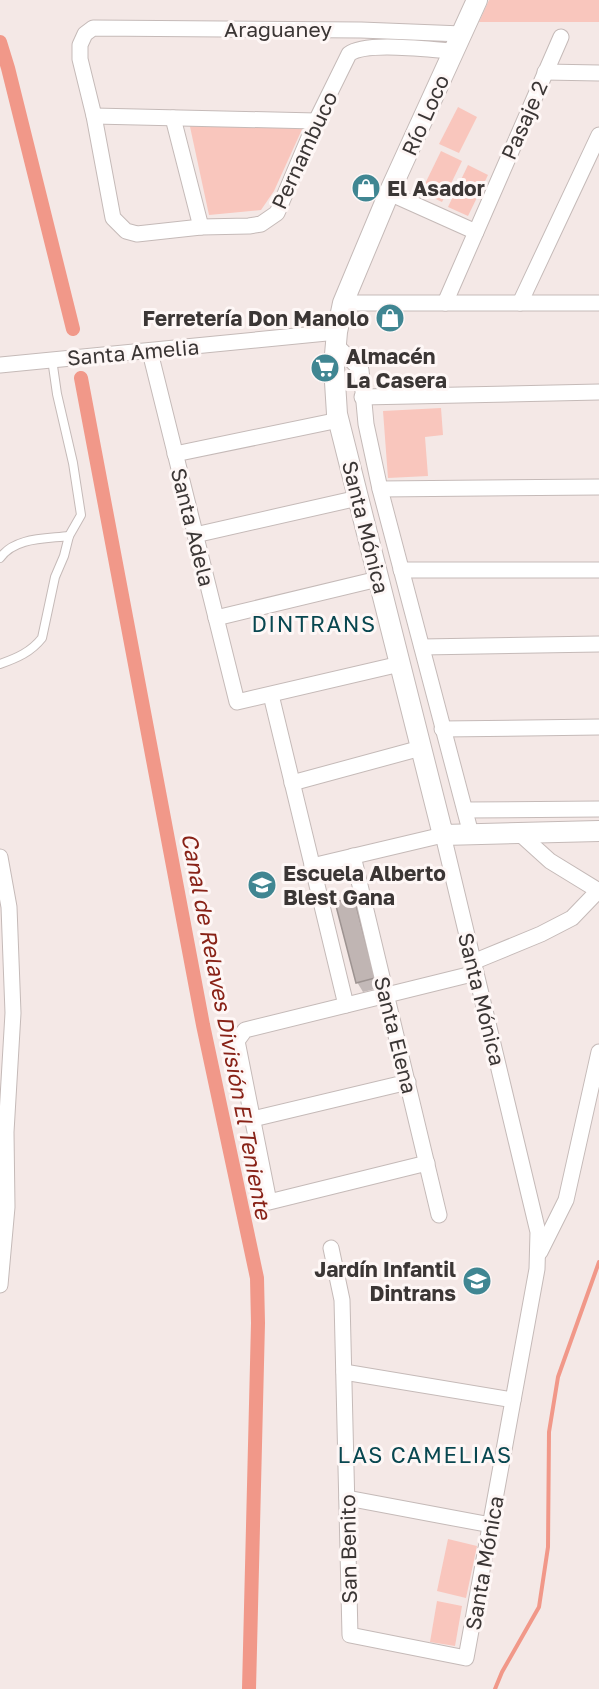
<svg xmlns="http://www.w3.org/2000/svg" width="599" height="1689" font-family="'Golos Text',sans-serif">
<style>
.green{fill:#f9c6bd}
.shadow{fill:#0003}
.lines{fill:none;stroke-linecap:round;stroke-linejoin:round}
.stream{stroke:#f19889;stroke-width:4}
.canal{stroke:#f19889;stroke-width:14}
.building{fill:#c0b5b3;stroke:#9d9391;stroke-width:1.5}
.service-casing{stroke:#c5bab8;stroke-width:10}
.minor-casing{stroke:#c5bab8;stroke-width:17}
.tertiary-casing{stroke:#c5bab8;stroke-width:22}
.service{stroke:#fff;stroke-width:8}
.minor{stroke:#fff;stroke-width:15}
.tertiary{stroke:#fff;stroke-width:20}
.labels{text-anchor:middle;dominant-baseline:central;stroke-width:6;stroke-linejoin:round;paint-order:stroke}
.street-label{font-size:21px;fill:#3b3635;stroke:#fef7f6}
.poi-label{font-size:21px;font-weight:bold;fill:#3b3635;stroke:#fef7f6;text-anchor:start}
.neighbourhood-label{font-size:22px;letter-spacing:1.5px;fill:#084750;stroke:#fef7f6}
.water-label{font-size:22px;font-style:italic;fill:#882217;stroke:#fef7f6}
</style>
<rect width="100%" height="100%" fill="#f4e8e6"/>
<g class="green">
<polygon points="489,0 599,0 599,22 479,22"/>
<polygon points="458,107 477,117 459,153 439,144"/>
<polygon points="189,122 304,125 274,191 261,210 209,215"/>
<polygon points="441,151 462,161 442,202 421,192"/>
<polygon points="468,165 488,175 468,216 448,207"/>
<polygon points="441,408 443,435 425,437 428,476 388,478 383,411"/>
<polygon points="448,1539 477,1546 466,1598 437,1591"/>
<polygon points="437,1601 462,1606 455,1646 430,1642"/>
</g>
<polygon class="shadow" points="354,899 359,909 379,988 363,992 357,982"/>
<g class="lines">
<polyline class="stream" points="495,1689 502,1672 539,1607 548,1547 549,1432 558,1377 599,1262"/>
<g class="canal">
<polyline points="0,42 8,68 73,329"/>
<polyline points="81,378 203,1025 257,1278 258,1323 249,1689"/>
</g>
</g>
<polygon class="building" points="354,897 375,978 356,983 335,902"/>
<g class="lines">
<g class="service-casing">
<g id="service">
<path d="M0 558C15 537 46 539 69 536"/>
<path d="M0 664C17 658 31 652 42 638L55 577 64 556 69 536 81 515 73 463 57 394 52 359"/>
</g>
</g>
<g class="minor-casing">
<g id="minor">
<path d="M454 51C431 50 366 41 349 54L316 121 277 213 261 224 249 226 201 227 137 234 126 231 113 218 94 116 80 59V45L85 34 93 28 361 30 462 34"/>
<polyline points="545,72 599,73"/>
<polyline points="94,116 316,121"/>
<polyline points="173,118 201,227"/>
<polyline points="389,193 476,232"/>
<polyline points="343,303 599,303"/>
<polyline points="445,303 561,37"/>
<polyline points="520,303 599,135"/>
<polyline points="336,345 361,370 366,424 380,489 471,834"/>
<polyline points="150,352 237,702 400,664"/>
<polyline points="0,365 337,332"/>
<polyline points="362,397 599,392"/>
<polyline points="175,454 339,420"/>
<polyline points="380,489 599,487"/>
<polyline points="195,535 358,498"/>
<polyline points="401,570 599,570"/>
<polyline points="216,618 378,579"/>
<polyline points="422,647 599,644"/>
<polyline points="271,695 346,1005"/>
<polyline points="442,729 599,727"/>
<polyline points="292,783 421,748"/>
<polyline points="465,810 599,809"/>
<polyline points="519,833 550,861 599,891"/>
<polyline points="353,856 439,1215"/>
<polyline points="0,857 9,907 13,1013 6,1132 7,1207 0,1285"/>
<polyline points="312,866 443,835 538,1232 537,1269 466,1658 350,1635 342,1300 331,1248"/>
<polyline points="473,962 541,934 572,918 598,891"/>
<polyline points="253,1119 408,1082"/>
<polyline points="427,1163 269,1202 237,1041 245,1030 476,973"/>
<polyline points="540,1252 566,1200 599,1052"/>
<polyline points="344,1372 513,1400"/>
<polyline points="347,1498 491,1525"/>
</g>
</g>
<g class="tertiary-casing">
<polyline id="tertiary" points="477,0 389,193 343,303 337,332 334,366 337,414 443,835 599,831"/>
</g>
<use href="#service" class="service"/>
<use href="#minor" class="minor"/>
<use href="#tertiary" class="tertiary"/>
</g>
<defs>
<g id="shop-disc" transform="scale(1.5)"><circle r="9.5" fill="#408692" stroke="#fef7f6"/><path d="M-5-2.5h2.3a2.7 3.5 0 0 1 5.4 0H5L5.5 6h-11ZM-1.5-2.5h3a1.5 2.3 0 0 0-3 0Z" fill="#fff"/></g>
<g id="supermarket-disc" transform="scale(1.5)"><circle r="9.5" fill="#408692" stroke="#fef7f6"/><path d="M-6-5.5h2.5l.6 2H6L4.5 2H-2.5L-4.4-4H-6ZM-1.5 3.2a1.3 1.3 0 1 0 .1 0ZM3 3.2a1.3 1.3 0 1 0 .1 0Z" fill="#fff"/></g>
<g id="school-disc" transform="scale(1.5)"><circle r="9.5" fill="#408692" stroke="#fef7f6"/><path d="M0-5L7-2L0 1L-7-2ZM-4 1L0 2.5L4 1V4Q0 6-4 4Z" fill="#fff"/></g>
</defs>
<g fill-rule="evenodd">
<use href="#shop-disc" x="366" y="188"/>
<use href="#shop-disc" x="390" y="318"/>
<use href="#supermarket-disc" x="325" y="368"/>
<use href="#school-disc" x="262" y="885"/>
<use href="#school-disc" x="477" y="1281"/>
</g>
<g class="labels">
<g class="street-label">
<text x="278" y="29">Araguaney</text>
<text transform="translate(425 115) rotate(-66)">Río Loco</text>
<text transform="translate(524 120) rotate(-66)">Pasaje 2</text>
<text transform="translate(304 150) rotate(-65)">Pernambuco</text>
<text transform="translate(133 352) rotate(-5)">Santa Amelia</text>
<text transform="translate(193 527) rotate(76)">Santa Adela</text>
<text transform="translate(366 527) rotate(76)">Santa Mónica</text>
<text transform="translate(482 999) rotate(76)">Santa Mónica</text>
<text transform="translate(396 1035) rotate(76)">Santa Elena</text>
<text transform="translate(348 1549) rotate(-91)">San Benito</text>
<text transform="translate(484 1563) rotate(-80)">Santa Mónica</text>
</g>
<g class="poi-label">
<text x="387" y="188">El Asador</text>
<text x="369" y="318" text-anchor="end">Ferretería Don Manolo</text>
<text x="346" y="356">Almacén<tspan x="346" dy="24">La Casera</tspan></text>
<text x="283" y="873">Escuela Alberto<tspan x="283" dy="24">Blest Gana</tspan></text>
<text x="456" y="1269" text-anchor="end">Jardín Infantil<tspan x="456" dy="24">Dintrans</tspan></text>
</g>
<g class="neighbourhood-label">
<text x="314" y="623">DINTRANS</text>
<text x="425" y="1454">LAS CAMELIAS</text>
</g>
<g class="water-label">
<text transform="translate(227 1026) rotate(79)">Canal de Relaves División El Teniente</text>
</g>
</g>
</svg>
